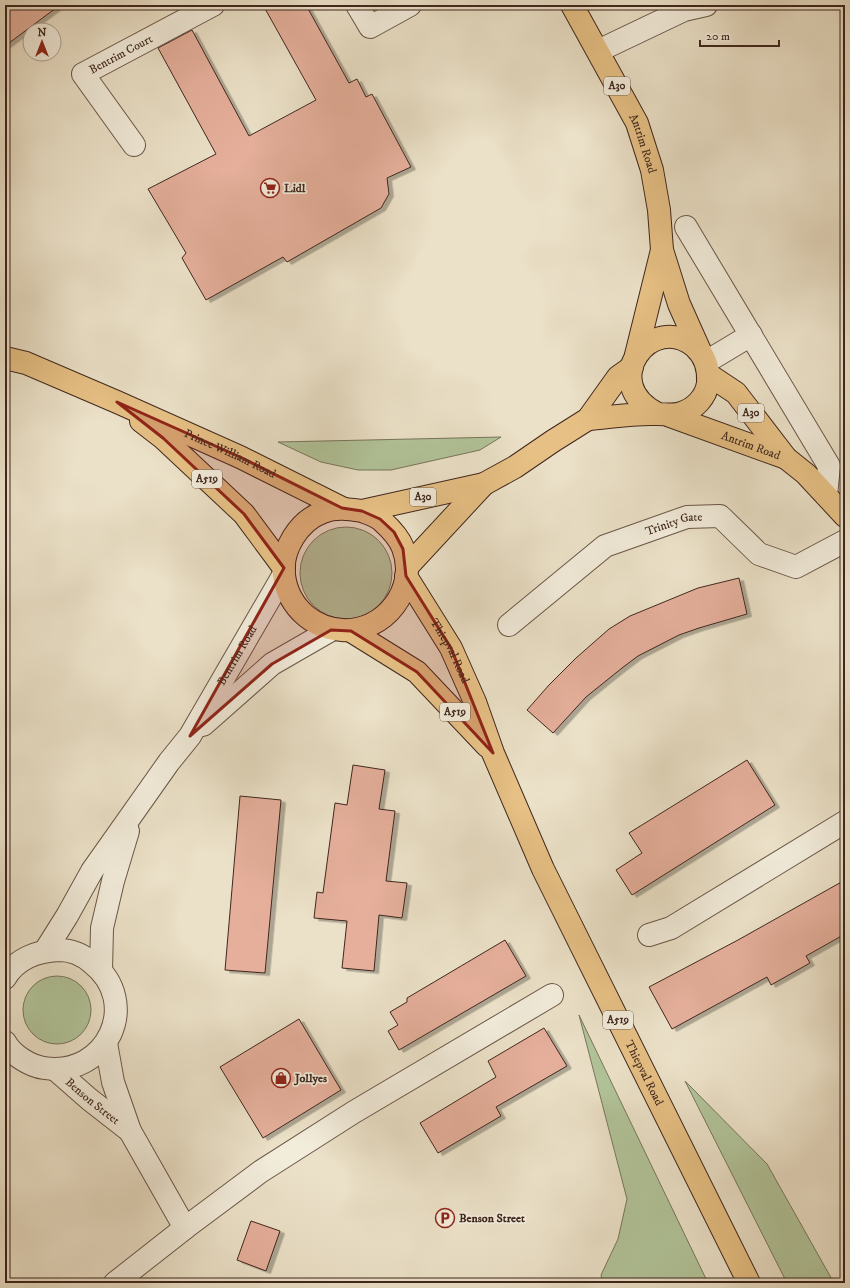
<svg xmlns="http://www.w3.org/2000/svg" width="850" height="1288" font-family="'IM FELL DW Pica',serif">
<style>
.green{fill:#b2c49a;stroke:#78765c}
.building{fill:#e5af9b;stroke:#3f271e;filter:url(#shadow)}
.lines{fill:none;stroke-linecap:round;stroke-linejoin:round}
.street-casing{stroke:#6a5648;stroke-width:24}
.primary-casing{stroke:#3f271e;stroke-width:24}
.street{stroke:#f2ecdb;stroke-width:22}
.primary{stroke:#e6c084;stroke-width:22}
.marked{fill:#8f2418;fill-opacity:0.2;stroke:#8f2418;stroke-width:3;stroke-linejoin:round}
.labels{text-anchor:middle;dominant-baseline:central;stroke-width:3.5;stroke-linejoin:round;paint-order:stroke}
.shield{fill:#f2ecdb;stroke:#756257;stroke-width:1}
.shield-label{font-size:11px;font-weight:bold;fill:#3f271e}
.street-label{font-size:12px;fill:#3f271e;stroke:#f2ecdb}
.poi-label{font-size:12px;font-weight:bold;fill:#3f271e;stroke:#f2ecdb;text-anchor:start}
</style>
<defs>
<filter id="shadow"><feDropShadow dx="4.5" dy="2.5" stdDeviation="0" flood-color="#0004"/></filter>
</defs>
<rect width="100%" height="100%" fill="#ebe1c8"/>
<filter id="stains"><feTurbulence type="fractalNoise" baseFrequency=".005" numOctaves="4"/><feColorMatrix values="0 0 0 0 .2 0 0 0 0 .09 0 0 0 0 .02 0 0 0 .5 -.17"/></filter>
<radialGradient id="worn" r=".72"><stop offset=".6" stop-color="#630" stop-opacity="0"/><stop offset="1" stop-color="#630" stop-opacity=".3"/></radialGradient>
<g class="green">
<polygon points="501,437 480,450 391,470 358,470 321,462 278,442"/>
<circle cx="346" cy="573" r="46"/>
<circle cx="57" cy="1010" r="34"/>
<polygon points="579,1015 708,1283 603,1283 601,1275 618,1239 627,1199"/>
<polygon points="685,1081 767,1164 834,1283 787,1283"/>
</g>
<g class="building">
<polygon points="5,5 60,5 5,46"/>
<polygon points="263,5 306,5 349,83 357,79 366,97 372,94 411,167 387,178 389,194 381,208 287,262 283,257 206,300 182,258 186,253 148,189 216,154 158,48 192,30 249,136 316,100"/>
<polygon points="739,578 747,614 699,628 679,635 638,656 622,668 586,697 553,733 527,710 549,685 576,658 609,629 630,616 698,588"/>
<polygon points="747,760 775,805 632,895 616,870 642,853 629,833"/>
<polygon points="353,765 385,770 379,809 395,811 386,881 407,883 402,918 379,915 374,971 342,968 347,921 314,918 317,892 323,893 335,803 347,805"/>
<polygon points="240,796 281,800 265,973 225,970"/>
<polygon points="845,880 845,934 806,956 810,963 771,985 767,977 672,1029 649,987 738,940"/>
<polygon points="505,940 526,976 399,1050 388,1031 398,1025 390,1012 407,1002 407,998"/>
<polygon points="299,1019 341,1090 263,1138 220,1067"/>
<polygon points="544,1028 567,1066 496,1107 501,1116 438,1153 420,1123 496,1077 488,1061"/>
<polygon points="251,1221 280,1231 266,1271 237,1260"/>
</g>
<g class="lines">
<g class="street-casing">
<g id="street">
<polyline points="357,5 370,27 410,5"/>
<polyline points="598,51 684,10 706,5"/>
<path id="s1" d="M134 145 83 74 213 5"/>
<polyline points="686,227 829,466 826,495"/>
<polyline points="706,362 751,335"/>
<path id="s2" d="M509 625 605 546 687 517 720 516 759 554 796 567 845 541"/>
<polyline points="203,725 272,664 331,630"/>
<polyline points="649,935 671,928 845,822"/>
<path id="s3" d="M45 951 67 916 92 871 169 762 190 736 284 574"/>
<polyline points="101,970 102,928 113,881 128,831"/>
<path d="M5 978C16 959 37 951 59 950 71 950 83 955 92 963 142 1002 107 1078 44 1068 30 1066 12 1055 5 1042"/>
<polyline points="106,1043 113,1082 130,1131 185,1228"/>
<path id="s4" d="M56 1070 89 1099 130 1131"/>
<polyline points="115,1283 185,1228 260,1172 354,1112 552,995"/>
</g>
</g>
<g class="primary-casing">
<g id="primary">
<path id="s5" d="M572 5 637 123 652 170 659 210 662 250 679 304 700 351"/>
<polyline points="636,355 662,250"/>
<path id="s6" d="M5 358 26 363 117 402 240 457 342 508"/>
<polyline points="709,375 736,393 786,458 806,474 845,516"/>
<path id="s7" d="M670 416 786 458"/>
<path d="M588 419C611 417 634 413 657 414 666 414 673 416 681 413 695 409 706 397 708 383 709 369 706 357 695 347 652 310 596 383 658 414"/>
<polyline points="141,421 163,438 244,514 284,568"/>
<path d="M362 511C368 513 376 516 381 520 390 528 399 537 403 548 419 589 384 633 342 630 328 629 317 625 306 616 293 605 286 592 284 575 281 549 299 521 323 512 336 507 349 509 362 511L484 484 515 467 553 441 588 419 618 377 632 367"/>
<polyline points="407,567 484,484"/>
<path id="s8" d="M406 576 451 648 475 702 493 753 543 869 749 1283"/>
<polyline points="351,631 417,672 487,746"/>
</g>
</g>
<use href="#street" class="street"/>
<use href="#primary" class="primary"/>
</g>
<path class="marked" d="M117 402 240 457 342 508 362 511 380 519 394 532 403 549 406 576 451 648 493 753 417 672 351 631 331 630 272 664 190 736 284 568 244 514 163 438Z"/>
<defs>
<g id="supermarket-ring" transform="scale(1)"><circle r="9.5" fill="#f2ecdb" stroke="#8f2418" stroke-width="1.5"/><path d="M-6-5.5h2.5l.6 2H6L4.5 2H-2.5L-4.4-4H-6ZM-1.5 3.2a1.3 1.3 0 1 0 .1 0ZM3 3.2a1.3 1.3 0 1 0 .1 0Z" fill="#8f2418"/></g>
<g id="shop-ring" transform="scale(1)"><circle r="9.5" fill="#f2ecdb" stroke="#8f2418" stroke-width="1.5"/><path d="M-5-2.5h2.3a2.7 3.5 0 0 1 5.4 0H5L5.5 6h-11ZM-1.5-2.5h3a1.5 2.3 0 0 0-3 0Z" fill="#8f2418"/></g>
<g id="parking-ring" transform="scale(1)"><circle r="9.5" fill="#f2ecdb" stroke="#8f2418" stroke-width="1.5"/><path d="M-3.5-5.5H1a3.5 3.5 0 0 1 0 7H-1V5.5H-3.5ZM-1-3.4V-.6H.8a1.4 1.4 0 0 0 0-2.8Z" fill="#8f2418"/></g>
</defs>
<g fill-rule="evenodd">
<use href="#supermarket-ring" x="270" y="188"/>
<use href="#shop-ring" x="281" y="1078"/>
<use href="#parking-ring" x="445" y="1218"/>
</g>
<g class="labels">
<g class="shield">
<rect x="604" y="77" width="26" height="18" rx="3"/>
<rect x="738" y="404" width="26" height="18" rx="3"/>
<rect x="192" y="470" width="30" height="18" rx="3"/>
<rect x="410" y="488" width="26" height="18" rx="3"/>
<rect x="440" y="703" width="30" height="18" rx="3"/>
<rect x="603" y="1011" width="30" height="18" rx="3"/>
</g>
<g class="shield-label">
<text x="617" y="86">A30</text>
<text x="751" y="413">A30</text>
<text x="207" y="479">A519</text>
<text x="423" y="497">A30</text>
<text x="455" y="712">A519</text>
<text x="618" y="1020">A519</text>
</g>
<g class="street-label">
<text stroke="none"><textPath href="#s1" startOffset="130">Bentrim Court</textPath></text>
<text stroke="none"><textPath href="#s5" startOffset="156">Antrim Road</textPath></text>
<text stroke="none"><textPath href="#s7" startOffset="86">Antrim Road</textPath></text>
<text stroke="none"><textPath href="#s6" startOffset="245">Prince William Road</textPath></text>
<text stroke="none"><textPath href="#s2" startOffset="197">Trinity Gate</textPath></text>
<text stroke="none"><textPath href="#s8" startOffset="87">Thiepval Road</textPath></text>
<text stroke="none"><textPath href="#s3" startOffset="353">Bentrim Road</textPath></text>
<text stroke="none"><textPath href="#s8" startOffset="552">Thiepval Road</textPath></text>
<text stroke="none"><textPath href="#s4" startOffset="48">Benson Street</textPath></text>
</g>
<g class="poi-label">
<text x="284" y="188">Lidl</text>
<text x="295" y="1078">Jollyes</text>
<text x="459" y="1218">Benson Street</text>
</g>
</g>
<rect width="850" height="1288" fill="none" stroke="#ebe1c8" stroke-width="20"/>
<rect x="6" y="6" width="838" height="1276" fill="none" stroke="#3f271e" stroke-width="2"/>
<rect x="10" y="10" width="830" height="1268" fill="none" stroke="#3f271e"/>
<g transform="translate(42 42)"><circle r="19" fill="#f2ecdb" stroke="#aa9d8f"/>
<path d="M0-3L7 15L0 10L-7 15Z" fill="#8f2418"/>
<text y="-6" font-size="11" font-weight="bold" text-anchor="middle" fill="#3f271e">N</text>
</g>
<path d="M700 40v6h79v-6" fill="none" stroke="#3f271e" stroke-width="2"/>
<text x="706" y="40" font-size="12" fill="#3f271e" stroke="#f2ecdb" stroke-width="3" paint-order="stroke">20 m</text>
<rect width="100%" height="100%" filter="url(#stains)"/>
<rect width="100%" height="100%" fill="url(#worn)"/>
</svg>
